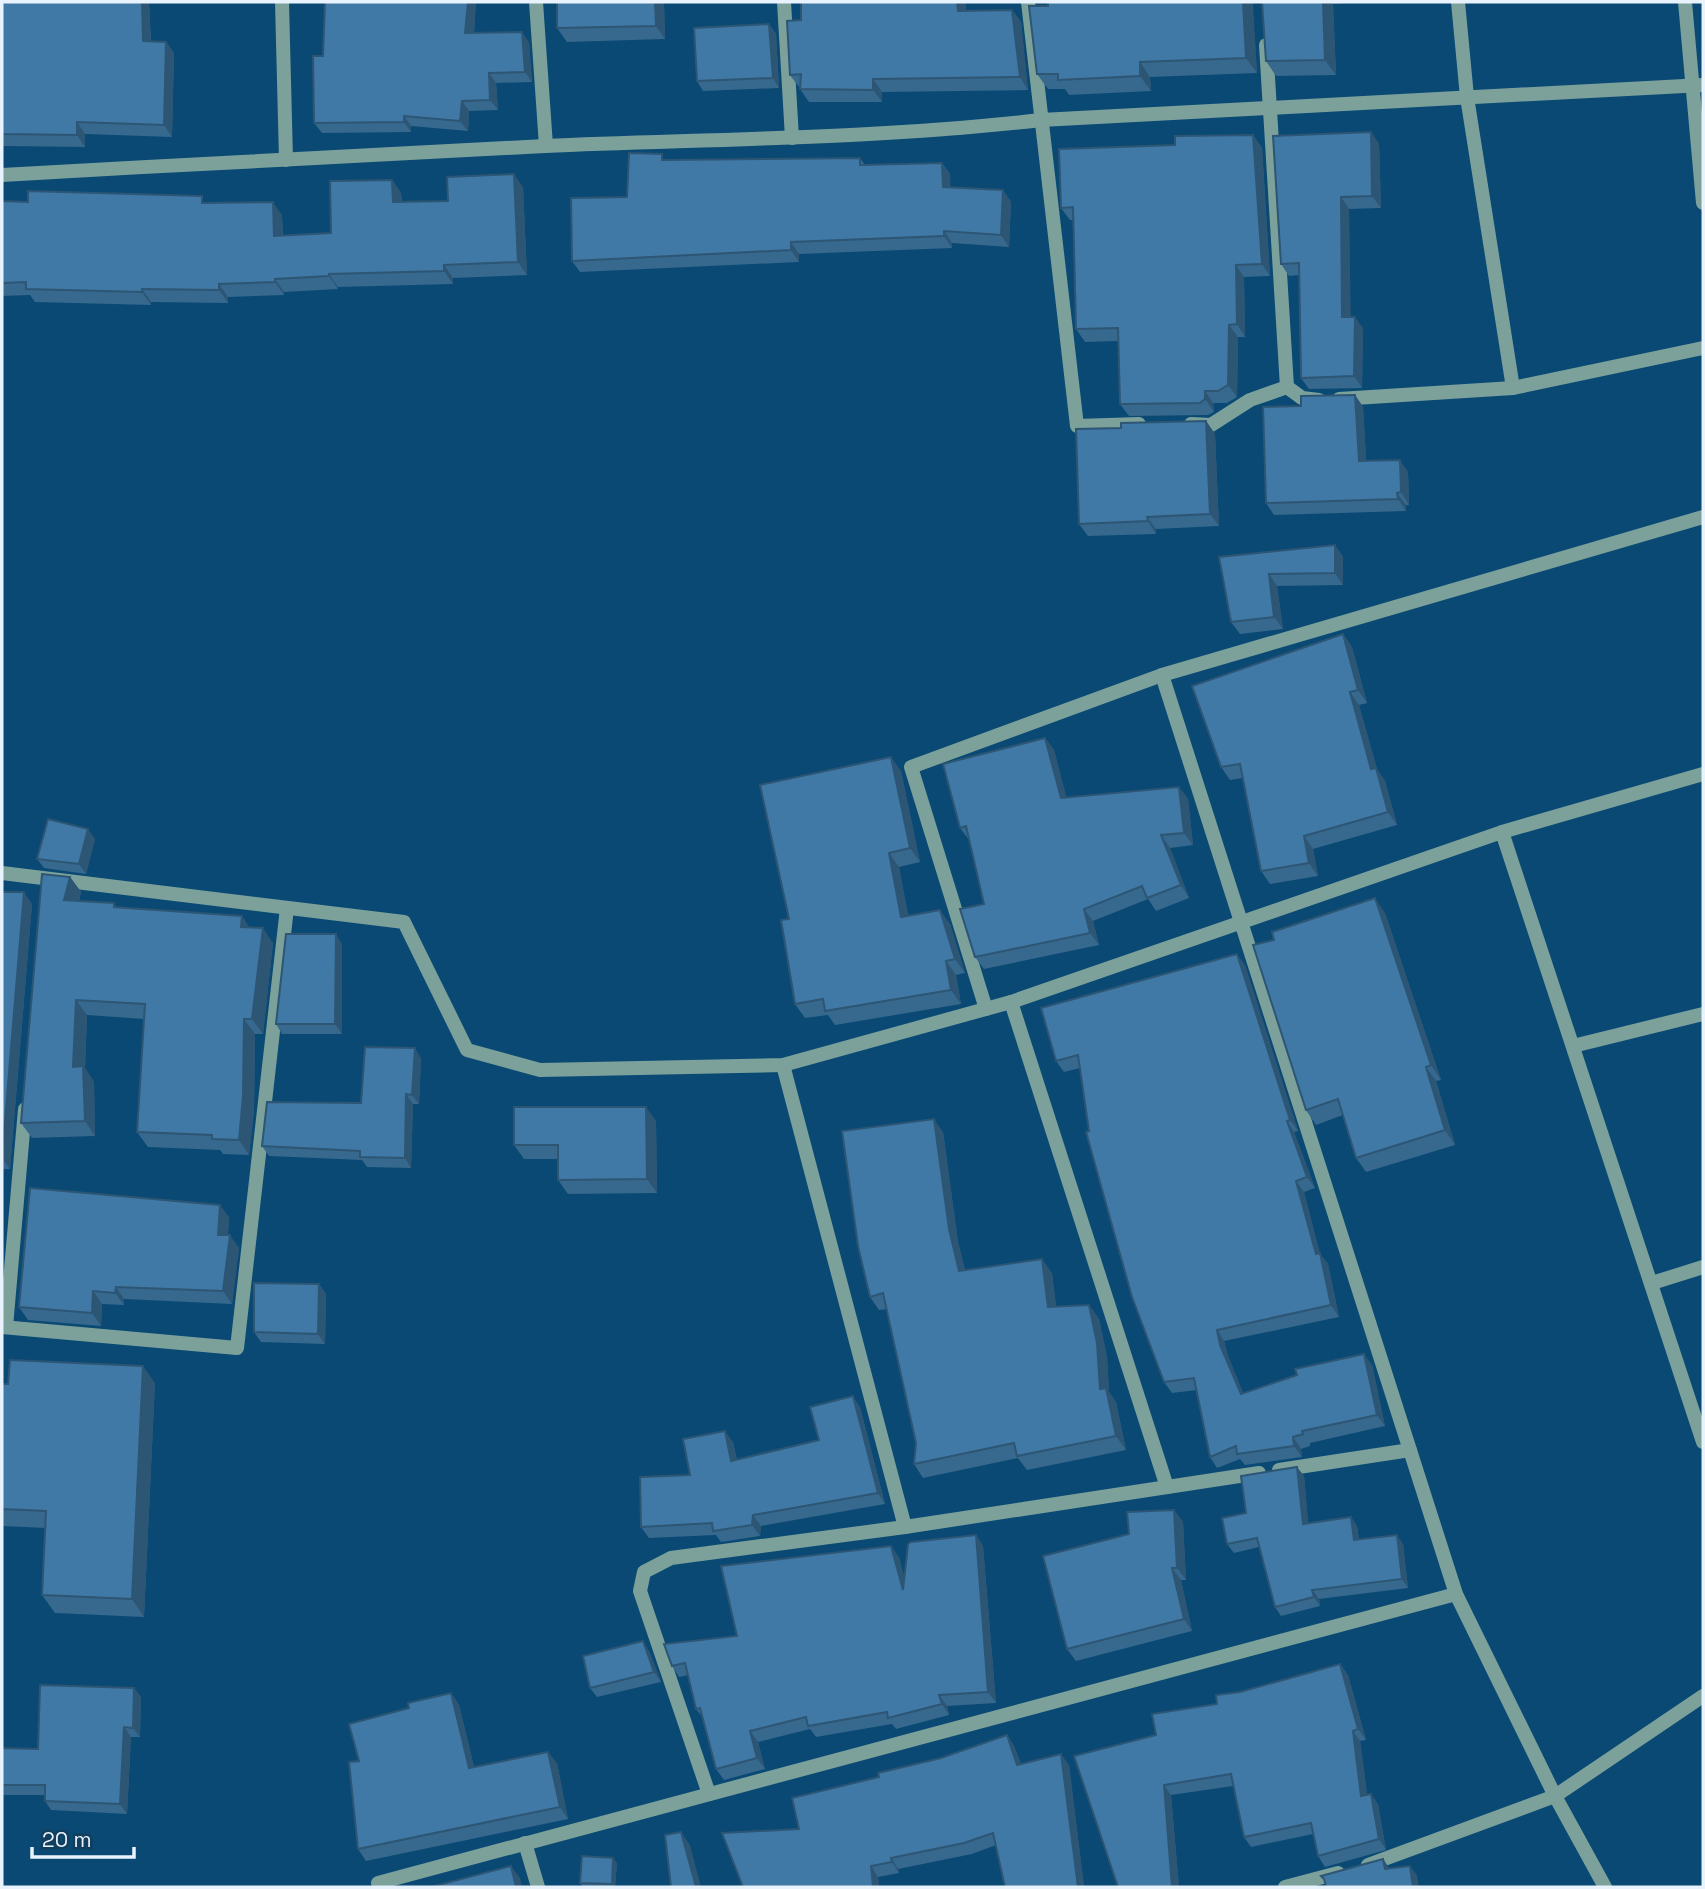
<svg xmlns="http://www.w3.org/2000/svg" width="1705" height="1889" font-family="'Space Grotesk',sans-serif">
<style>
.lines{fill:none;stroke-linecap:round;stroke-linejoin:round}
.street{stroke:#7ca19b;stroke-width:14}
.wall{fill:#37688e}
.shaded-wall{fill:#2d5574}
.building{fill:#4079a5;stroke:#2d5574;stroke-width:2}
</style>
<rect width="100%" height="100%" fill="#094973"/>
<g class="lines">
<g class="street">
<polyline points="282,2 286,160"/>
<polyline points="536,2 546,146"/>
<polyline points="784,2 792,138"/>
<polyline points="1028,2 1077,426 1139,424"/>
<polyline points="1458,2 1467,97 1513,388"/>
<polyline points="1685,2 1703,203"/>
<polyline points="1266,45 1287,387 1302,398 1319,400"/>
<path d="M2 175C183 165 364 154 545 146 710 139 876 139 1041 120L1703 85"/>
<polyline points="1339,399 1513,388 1703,348"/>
<polyline points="1191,424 1211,425 1250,400 1287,387"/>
<polyline points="1162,675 1456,1594 1555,1796 1368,1865"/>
<polyline points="1502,832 1703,774"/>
<polyline points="2,873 404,922 467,1050 540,1070 783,1065 1011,1002 1502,832 1703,1442"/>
<polyline points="1011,1002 1167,1487"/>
<polyline points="986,1009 911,767 1162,675 1703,517"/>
<polyline points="1573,1046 1703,1014"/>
<polyline points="783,1065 905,1527"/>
<polyline points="1652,1283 1703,1267"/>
<polyline points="2,1327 237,1348 287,908"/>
<polyline points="6,1327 25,1109"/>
<polyline points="1279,1470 1410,1450"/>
<polyline points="709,1794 640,1591 644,1572 671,1558 905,1527 1259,1473"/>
<polyline points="525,1843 538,1887"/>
<polyline points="378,1883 1456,1594"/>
<polyline points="1285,1887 1338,1873"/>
<polyline points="1605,1887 1555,1796 1703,1696"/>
</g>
</g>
<g class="wall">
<polygon points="2,2 149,2 151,41 166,42 174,53 172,137 85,134 85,147 2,146"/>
<polygon points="325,2 476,2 474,33 529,42 532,82 496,83 498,110 469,111 468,131 411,126 411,132 322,133 314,123 323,56"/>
<polygon points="557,2 664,2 665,39 567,42 557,28"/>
<polygon points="966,2 966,11 1012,10 1021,22 1028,90 882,92 882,102 809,102 800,89 801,87 799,87 790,75 801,20"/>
<polygon points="1262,2 1346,2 1346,3 1333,4 1336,75 1276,76 1266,61"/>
<polygon points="1252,3 1257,73 1150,77 1151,91 1069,95 1065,89 1048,89 1037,74"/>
<polygon points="769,24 776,34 779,88 703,91 697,81"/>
<polygon points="1371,132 1379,144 1381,208 1349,209 1350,317 1363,328 1362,388 1309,389 1301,378 1299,275 1289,276 1281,264"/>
<polygon points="1253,135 1262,148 1270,276 1244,277 1245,337 1238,337 1237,397 1227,403 1213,403 1214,412 1208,415 1129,416 1120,404 1118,341 1085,342 1076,329 1073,220 1070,220 1061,208 1175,145"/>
<polygon points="860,158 865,165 942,163 950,174 950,187 1003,190 1011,202 1009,247 952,243 952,248 799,254 799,262 580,272 572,261 667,160"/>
<polygon points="392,180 401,193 402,202 448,201 523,187 527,275 453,278 453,284 338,287 338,289 284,292 284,295 228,297 228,303 151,302 151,305 35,302 30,295 2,296 2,201 207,203 282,215 283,236 331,233"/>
<polygon points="1355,395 1363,407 1366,460 1408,472 1409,505 1406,505 1406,511 1274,515 1266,503 1301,406"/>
<polygon points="1206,421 1215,434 1219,526 1156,529 1156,534 1088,536 1079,524 1121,428"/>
<polygon points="1335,545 1343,557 1343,585 1277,586 1283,629 1240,634 1231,622 1219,557"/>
<polygon points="1343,634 1352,647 1367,703 1359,705 1377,769 1385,781 1397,825 1313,849 1318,876 1270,884 1261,871 1243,778 1230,780 1221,767"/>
<polygon points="1045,738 1054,750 1066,797 1179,787 1188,799 1193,845 1170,848 1189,898 1156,911 1148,899 1093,921 1099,945 984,969 975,957 984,904 969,840 960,828"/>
<polygon points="901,771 920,862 899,867 908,915 950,924 965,973 956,975 961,1004 835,1025 828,1015 805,1018 795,1004 789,919"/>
<polygon points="95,839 86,874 44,868 37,859"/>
<polygon points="70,877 81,892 79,901 114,903 116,907 242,916 249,928 273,943 263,1034 255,1034 254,1111 249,1155 223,1154 220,1150 148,1147 137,1132 144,1019 87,1015 85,1068 94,1082 95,1136 32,1138 21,1123"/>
<polygon points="2,892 32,904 10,1169 2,1169"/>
<polygon points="1385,913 1441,1080 1436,1081 1455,1145 1366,1172 1356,1158 1343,1115 1316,1125 1306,1110"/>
<polygon points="342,944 342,1034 282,1034 276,1024"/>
<polygon points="1245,965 1298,1131 1294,1132 1315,1188 1304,1192 1320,1254 1328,1264 1339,1317 1224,1341 1228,1356 1243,1393 1372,1365 1385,1426 1310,1443 1310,1446 1301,1449 1302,1457 1245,1465 1240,1459 1217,1468 1210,1457 1197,1390 1172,1393 1164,1382 1080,1068 1064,1072 1056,1061"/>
<polygon points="421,1058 419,1104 413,1104 411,1168 367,1167 362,1160 269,1156 262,1146 361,1103"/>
<polygon points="656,1121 657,1193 568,1194 558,1180 558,1159 524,1159 514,1145"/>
<polygon points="943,1132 958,1242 965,1270 1052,1273 1056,1307 1089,1305 1099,1319 1107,1357 1109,1392 1116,1402 1126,1450 1027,1470 1018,1458 923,1478 914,1464 916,1443 887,1309 879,1310 870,1297"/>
<polygon points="229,1217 228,1235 239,1248 232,1304 124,1299 124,1305 102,1304 101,1326 28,1320 19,1307"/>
<polygon points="319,1284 326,1294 325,1344 261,1342 254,1332"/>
<polygon points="155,1383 144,1617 55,1613 42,1595 46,1528 2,1526 2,1384"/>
<polygon points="860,1407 885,1504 761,1526 760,1536 721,1542 716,1535 649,1538 641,1527 690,1475 733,1442 737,1460 819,1440"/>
<polygon points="1304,1476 1308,1523 1351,1517 1357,1526 1359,1540 1403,1544 1408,1588 1319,1599 1320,1606 1281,1616 1275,1607 1259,1547 1234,1553 1227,1544 1246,1513"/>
<polygon points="1174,1510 1183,1522 1186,1580 1181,1580 1192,1631 1076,1661 1067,1649 1129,1534"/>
<polygon points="976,1535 983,1546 996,1703 947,1706 949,1715 896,1729 892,1724 816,1737 810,1729 758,1742 765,1769 724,1780 716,1769 703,1718 696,1709 688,1675 679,1677 672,1666 899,1557 904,1577"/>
<polygon points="649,1651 661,1682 597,1697 590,1688"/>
<polygon points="1340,1664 1348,1675 1366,1740 1360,1741 1367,1795 1378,1804 1386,1850 1325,1867 1318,1856 1313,1834 1251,1847 1244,1837 1233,1786 1171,1795 1179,1887 1156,1735 1240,1692"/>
<polygon points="134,1688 141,1697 140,1737 131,1737 127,1814 51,1810 45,1801 45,1795 2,1795 2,1748 38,1749"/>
<polygon points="451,1693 459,1705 474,1767 557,1763 568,1819 366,1861 358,1849 359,1761 409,1708"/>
<polygon points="1007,1735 1014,1746 1021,1764 1069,1765 1084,1887 1005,1887 996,1845 972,1854 898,1869 899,1873 878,1877 879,1887 743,1887 799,1829 879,1777 941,1758"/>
<polygon points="617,1863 615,1887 583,1887 580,1883"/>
</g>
<g class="shaded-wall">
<polygon points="142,2 149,2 151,53 143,41"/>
<polygon points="468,2 476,2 473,43 465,33"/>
<polygon points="655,2 664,2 665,39 656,26"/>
<polygon points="957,2 966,2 966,24 958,11"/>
<polygon points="1243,2 1253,2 1257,73 1246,58"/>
<polygon points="1323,2 1332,2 1333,4 1336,75 1325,60"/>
<polygon points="1012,10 1021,22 1028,90 1020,77"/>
<polygon points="769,24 776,34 779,88 773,78"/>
<polygon points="522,32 529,42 532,82 525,72"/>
<polygon points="166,42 174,53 172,137 164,125"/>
<polygon points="1140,62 1150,77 1151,91 1140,76"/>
<polygon points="489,73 496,83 498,110 490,100"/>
<polygon points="873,79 882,92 882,102 873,90"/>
<polygon points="462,101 469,111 468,131 460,121"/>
<polygon points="404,116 411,126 411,132 404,122"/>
<polygon points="77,122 85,134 85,147 77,135"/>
<polygon points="1371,132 1379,144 1381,208 1372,196"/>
<polygon points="1253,135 1262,148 1270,276 1262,264"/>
<polygon points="942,163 950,174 951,198 943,187"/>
<polygon points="514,174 523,187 527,275 518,262"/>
<polygon points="392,180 401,193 402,215 393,202"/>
<polygon points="1003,190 1011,202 1009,247 1001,235"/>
<polygon points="1341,197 1349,209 1351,329 1342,317"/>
<polygon points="273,202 282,215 283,249 274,236"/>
<polygon points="944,231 952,243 952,248 944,236"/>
<polygon points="791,242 799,254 799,262 791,250"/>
<polygon points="444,265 453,278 453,284 444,271"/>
<polygon points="1236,265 1244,277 1245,337 1237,324"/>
<polygon points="329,274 338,287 338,289 329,276"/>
<polygon points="275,279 284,292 284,295 275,282"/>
<polygon points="219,284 228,297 228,303 219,290"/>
<polygon points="142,289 151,302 151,305 142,292"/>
<polygon points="1355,317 1363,328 1362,388 1354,376"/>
<polygon points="1229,325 1238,337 1237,397 1228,385"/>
<polygon points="1205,391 1213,403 1214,412 1205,399"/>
<polygon points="1355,395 1363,407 1367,473 1359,461"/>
<polygon points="1206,421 1215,434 1219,526 1210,514"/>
<polygon points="1400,460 1408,472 1409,505 1401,492"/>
<polygon points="1397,493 1406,505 1406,511 1398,499"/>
<polygon points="1147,517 1156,529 1156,534 1148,521"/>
<polygon points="1335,545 1343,557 1343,585 1335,573"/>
<polygon points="1269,574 1277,586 1283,629 1274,617"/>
<polygon points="1343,634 1352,647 1367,703 1358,690"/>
<polygon points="1350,692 1359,705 1377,769 1385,781 1397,825 1388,812 1371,769"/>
<polygon points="1045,738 1054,750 1070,810 1061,798"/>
<polygon points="891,757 901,771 920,862 910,848"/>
<polygon points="1179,787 1188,799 1193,845 1184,833"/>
<polygon points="88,829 95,839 86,874 79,864"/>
<polygon points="1161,835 1170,848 1189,898 1181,885"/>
<polygon points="1304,836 1313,849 1318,876 1309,863"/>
<polygon points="889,853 899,867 911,931 901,917"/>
<polygon points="70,877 81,892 75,915 64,900"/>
<polygon points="24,892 32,904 10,1169 2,1158"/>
<polygon points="1375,898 1385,913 1441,1080 1431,1065"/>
<polygon points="1084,909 1093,921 1099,945 1090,933"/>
<polygon points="940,910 950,924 965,973 955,959"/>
<polygon points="242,916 252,931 241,927"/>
<polygon points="263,928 273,943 263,1034 252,1019"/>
<polygon points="336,934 342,944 342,1034 335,1024"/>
<polygon points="1237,954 1245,965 1298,1131 1290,1120"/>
<polygon points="946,961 956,975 961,1004 951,990"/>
<polygon points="76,1000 87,1015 85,1068 94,1082 95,1136 85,1121 73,1067"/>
<polygon points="244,1019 255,1034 254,1111 249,1155 239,1140"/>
<polygon points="415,1048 421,1058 419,1104 412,1095"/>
<polygon points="1426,1067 1436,1081 1455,1145 1445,1130"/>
<polygon points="406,1094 413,1104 411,1168 405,1158"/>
<polygon points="646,1107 656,1121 657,1193 647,1179"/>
<polygon points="934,1119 943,1132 958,1242 968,1285 959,1271 949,1229"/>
<polygon points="1287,1121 1294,1132 1315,1188 1307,1177"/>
<polygon points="1296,1181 1304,1192 1320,1254 1328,1264 1339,1317 1331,1305"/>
<polygon points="220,1205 229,1217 227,1247 218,1235"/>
<polygon points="230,1235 239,1248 232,1304 223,1291"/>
<polygon points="1042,1259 1052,1273 1058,1321 1048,1307"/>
<polygon points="319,1284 326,1294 325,1344 318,1334"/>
<polygon points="116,1287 124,1299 124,1305 115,1293"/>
<polygon points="93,1291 102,1304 101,1326 92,1313"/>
<polygon points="1089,1305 1099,1319 1107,1357 1109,1392 1116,1402 1126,1450 1116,1436 1100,1389"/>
<polygon points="1217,1330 1224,1341 1228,1356 1248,1405 1241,1394 1220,1345"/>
<polygon points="1364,1354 1372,1365 1385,1426 1377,1415"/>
<polygon points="143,1366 155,1383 144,1617 132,1599"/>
<polygon points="853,1396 860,1407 885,1504 878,1493"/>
<polygon points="725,1431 733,1442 739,1472 731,1461"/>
<polygon points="1293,1437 1301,1449 1302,1457 1294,1446"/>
<polygon points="1297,1467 1304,1476 1309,1532 1303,1524"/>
<polygon points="1174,1510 1183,1522 1186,1580 1177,1568"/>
<polygon points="753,1515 761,1526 760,1536 752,1525"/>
<polygon points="1351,1517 1357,1526 1360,1549 1354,1540"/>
<polygon points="976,1535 983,1546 996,1703 988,1692"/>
<polygon points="1397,1535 1403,1544 1408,1588 1402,1579"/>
<polygon points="891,1546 899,1557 911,1601 903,1590"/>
<polygon points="1172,1568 1181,1580 1192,1631 1184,1619"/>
<polygon points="1312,1590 1319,1599 1320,1606 1314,1597"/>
<polygon points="643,1641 649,1651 661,1682 654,1672"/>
<polygon points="1340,1664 1348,1675 1366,1740 1358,1729"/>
<polygon points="134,1688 141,1697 140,1737 133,1728"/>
<polygon points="451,1693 459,1705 477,1779 469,1768"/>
<polygon points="939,1695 947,1706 949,1715 942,1704"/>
<polygon points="124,1727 131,1737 127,1814 120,1804"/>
<polygon points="750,1731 758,1742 765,1769 757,1758"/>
<polygon points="1353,1731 1360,1741 1369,1806 1361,1796"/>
<polygon points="1007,1735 1014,1746 1025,1776 1017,1765"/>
<polygon points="548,1752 557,1763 568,1819 560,1807"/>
<polygon points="1061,1754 1069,1765 1084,1887 1078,1887"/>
<polygon points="1164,1785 1171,1795 1179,1887 1172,1887"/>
<polygon points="1371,1794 1378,1804 1386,1850 1379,1839"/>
<polygon points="681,1832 690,1845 701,1887 696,1887"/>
<polygon points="613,1858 617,1863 615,1887 614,1887 612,1884"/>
<polygon points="891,1858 898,1869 899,1873 892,1862"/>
<polygon points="1383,1859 1390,1869 1385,1869"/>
<polygon points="511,1866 520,1878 522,1887 516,1887"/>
<polygon points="871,1866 878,1877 879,1887 873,1887"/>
<polygon points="1410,1866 1417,1875 1419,1887 1413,1887"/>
</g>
<g class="building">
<polygon points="2,2 142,2 143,41 166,42 164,125 77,122 77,135 2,134"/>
<polygon points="325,2 468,2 465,33 522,32 525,72 489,73 490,100 462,101 460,121 404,116 404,122 314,123 313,56 323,56"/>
<polygon points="557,2 655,2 656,26 557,28"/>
<polygon points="801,2 957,2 958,11 1012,10 1020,77 873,79 873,90 800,89 801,74 790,75 787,21 801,20"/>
<polygon points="1048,2 1243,2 1246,58 1140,62 1140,76 1058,80 1058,74 1037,74 1029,6 1048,6"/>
<polygon points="1262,2 1323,2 1325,60 1266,61"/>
<polygon points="769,24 773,78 697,81 694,28"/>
<polygon points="1371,132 1372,196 1341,197 1342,317 1355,317 1354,376 1301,378 1299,263 1281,264 1273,136"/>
<polygon points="1253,135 1262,264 1236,265 1237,324 1229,325 1228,385 1218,391 1205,391 1205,399 1200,403 1120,404 1118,328 1076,329 1073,207 1061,208 1059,149 1175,145 1175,136"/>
<polygon points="629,153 662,154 662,160 860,158 860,165 942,163 943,187 1003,190 1001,235 944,231 944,236 791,242 791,250 572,261 571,198 627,197"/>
<polygon points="514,174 518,262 444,265 444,271 329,274 329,276 275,279 275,282 219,284 219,290 142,289 142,292 26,289 26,282 2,283 2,201 28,202 28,191 202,196 202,203 273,202 274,236 331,233 330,181 392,180 393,202 448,201 447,177"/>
<polygon points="1355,395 1359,461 1400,460 1401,492 1397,493 1398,499 1266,503 1263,407 1301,406 1301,396"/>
<polygon points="1206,421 1210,514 1147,517 1148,521 1079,524 1076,429 1121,428 1121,423"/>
<polygon points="1335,545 1335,573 1269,574 1274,617 1231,622 1219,557"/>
<polygon points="1343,634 1358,690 1350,692 1371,769 1376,768 1388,812 1304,836 1309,863 1261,871 1240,764 1221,767 1192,686"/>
<polygon points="1045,738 1061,798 1179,787 1184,833 1161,835 1181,885 1147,898 1142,886 1084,909 1090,933 975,957 960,909 984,904 966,826 960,828 943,764"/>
<polygon points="891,757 910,848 889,853 901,917 940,910 955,959 946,961 951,990 825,1011 823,999 795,1004 781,920 789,919 760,785"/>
<polygon points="48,819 88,829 79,864 37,859"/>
<polygon points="42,874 70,877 64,900 114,903 114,907 242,916 241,927 263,928 252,1019 244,1019 243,1096 239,1140 212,1139 212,1135 137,1132 145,1004 76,1000 73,1067 83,1066 85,1121 21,1123"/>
<polygon points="2,892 24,892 2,1157"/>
<polygon points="1375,898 1431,1065 1426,1067 1445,1130 1356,1158 1338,1099 1306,1110 1253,945 1274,940 1272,932"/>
<polygon points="286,934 336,934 335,1024 276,1024"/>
<polygon points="1237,954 1290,1120 1287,1121 1307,1177 1296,1181 1316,1254 1320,1253 1331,1305 1217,1330 1220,1345 1241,1394 1297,1375 1295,1369 1364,1354 1377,1415 1302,1431 1303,1434 1293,1437 1294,1446 1237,1454 1236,1446 1210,1457 1194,1378 1164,1382 1132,1297 1086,1132 1089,1131 1078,1055 1056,1061 1041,1008"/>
<polygon points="365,1047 415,1048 412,1095 406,1094 405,1158 360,1157 360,1151 262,1146 267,1102 361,1103"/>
<polygon points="514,1107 646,1107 647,1179 558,1180 558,1145 514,1145"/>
<polygon points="934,1119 949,1229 959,1271 1042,1259 1048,1307 1089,1305 1097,1343 1100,1389 1106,1388 1116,1436 1017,1456 1014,1443 914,1464 916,1443 883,1293 870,1297 858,1246 842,1131"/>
<polygon points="30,1188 220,1205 218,1235 230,1235 223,1291 116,1287 115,1293 93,1291 92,1313 19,1307"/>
<polygon points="254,1283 319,1284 318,1334 254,1332"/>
<polygon points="10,1360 143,1366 132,1599 42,1595 46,1511 2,1509 2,1384 8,1384"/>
<polygon points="853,1396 878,1493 753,1515 752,1525 713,1531 712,1523 641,1527 640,1477 690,1475 683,1439 725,1431 731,1461 819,1440 810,1407"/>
<polygon points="1297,1467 1303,1524 1351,1517 1354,1540 1397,1535 1402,1579 1312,1590 1314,1597 1275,1607 1257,1538 1227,1544 1222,1518 1246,1513 1241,1476"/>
<polygon points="1174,1510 1177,1568 1172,1568 1184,1619 1067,1649 1043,1556 1129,1534 1127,1512"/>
<polygon points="976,1535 988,1692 939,1695 942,1704 888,1718 887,1712 808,1726 806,1717 750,1731 757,1758 716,1769 700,1708 696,1709 685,1663 672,1666 664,1644 737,1636 721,1566 891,1546 903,1590 908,1544 911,1542"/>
<polygon points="643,1641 654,1672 590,1688 583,1656"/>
<polygon points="1340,1664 1358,1729 1353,1731 1361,1796 1371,1794 1379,1839 1318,1856 1311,1823 1244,1837 1231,1774 1164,1785 1172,1887 1118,1887 1074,1756 1156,1735 1152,1714 1217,1704 1216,1695 1240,1692"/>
<polygon points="40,1685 134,1688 133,1728 124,1727 120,1804 45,1801 45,1785 2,1785 2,1748 38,1749"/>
<polygon points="451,1693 469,1768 548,1752 560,1807 358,1849 349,1762 359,1761 349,1724 409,1708 408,1703"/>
<polygon points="1007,1735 1017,1765 1061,1754 1078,1887 1005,1887 993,1833 964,1843 891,1858 892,1862 871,1866 873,1887 743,1887 722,1833 799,1829 792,1798 879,1777 878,1773 941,1758"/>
<polygon points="681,1832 696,1887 671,1887 665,1835"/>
<polygon points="582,1856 613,1858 612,1884 580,1883"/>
<polygon points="1383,1859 1385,1869 1410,1866 1413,1887 1322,1887 1326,1886 1324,1879 1321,1876"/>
<polygon points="511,1866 516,1887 431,1887"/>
</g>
<rect width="1705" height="1889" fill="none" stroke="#e8f3fd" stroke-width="7"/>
<path d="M32 1847v10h102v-10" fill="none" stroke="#e8f3fd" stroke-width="3.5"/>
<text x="42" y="1847" font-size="21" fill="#e8f3fd" stroke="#123e5e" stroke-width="5" paint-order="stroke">20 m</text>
</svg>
